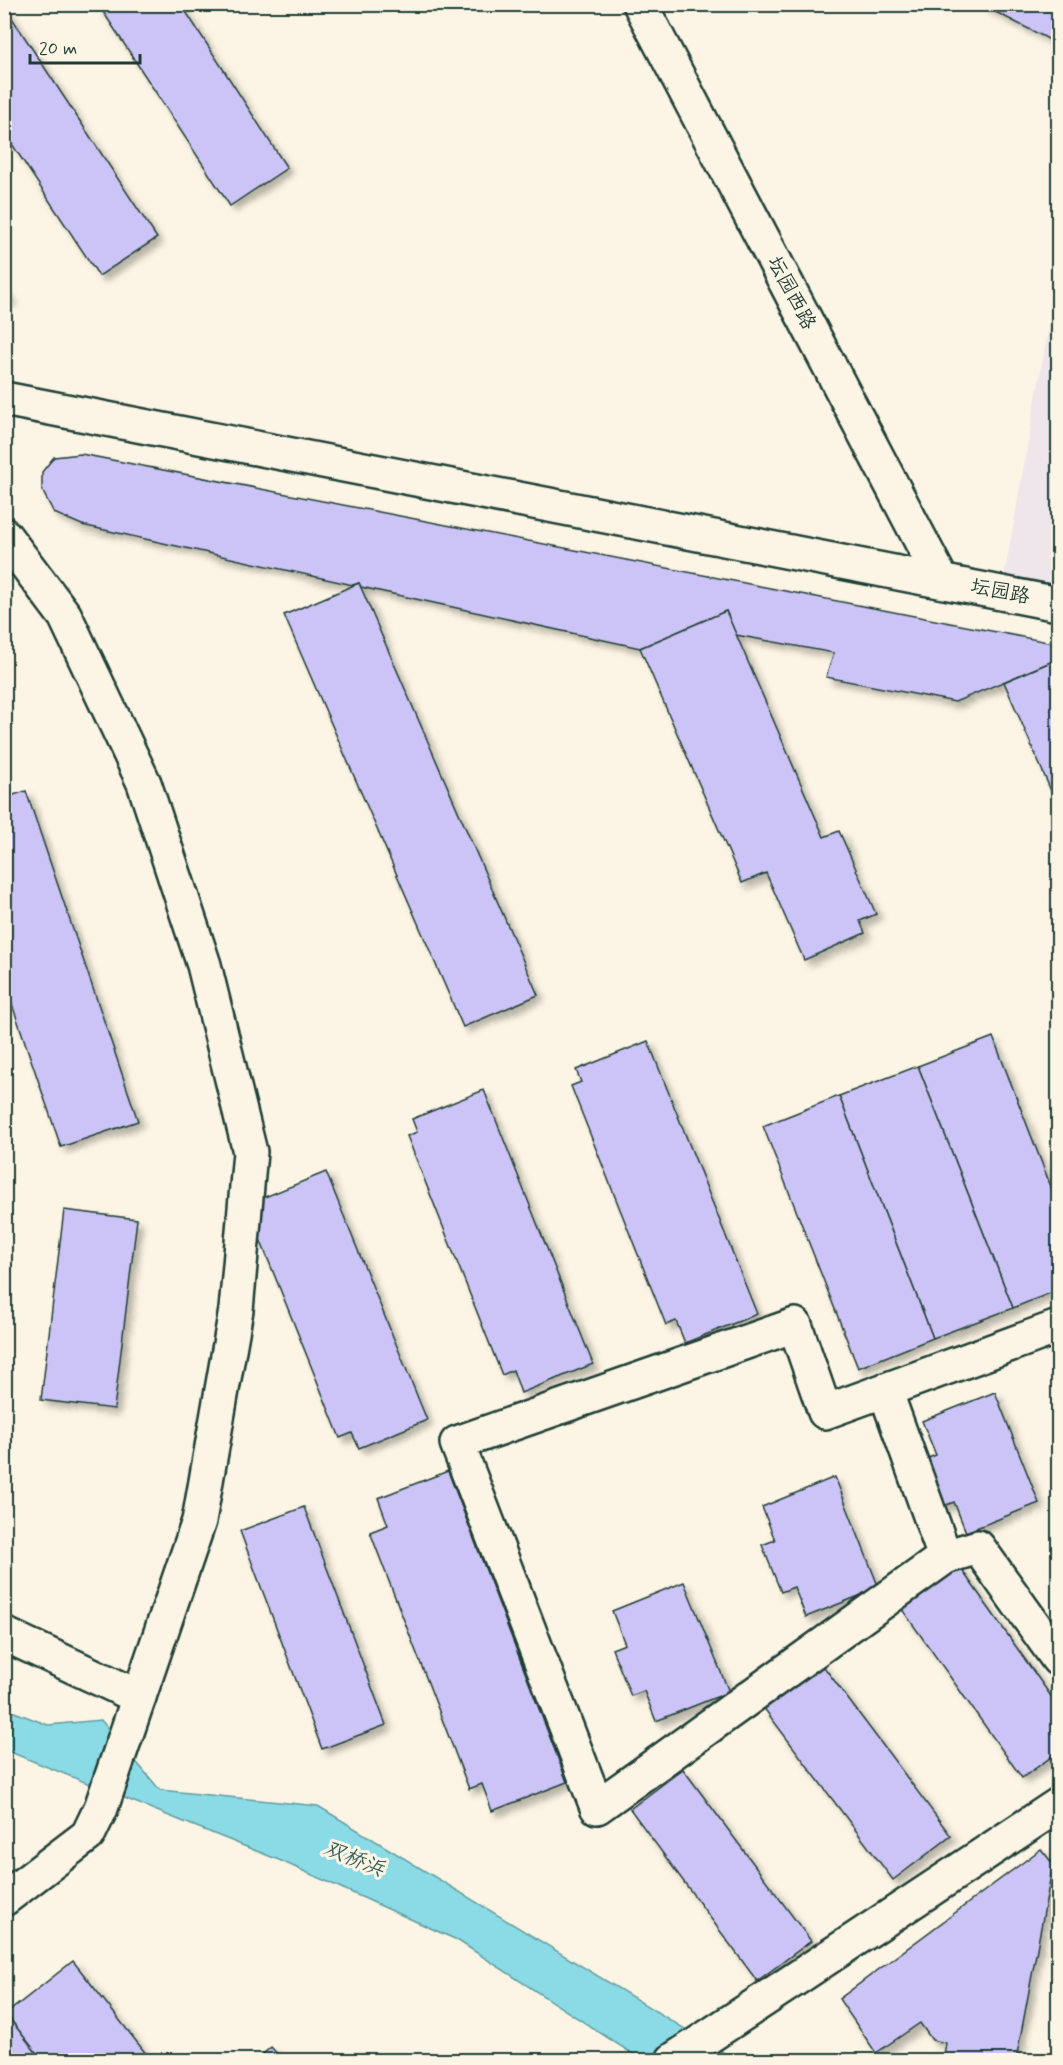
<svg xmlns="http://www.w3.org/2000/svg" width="1063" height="2065" font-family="Mynerve,'LXGW WenKai TC',sans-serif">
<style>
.built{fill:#eee6ea}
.water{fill:#8bdbe7;stroke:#609c9f;stroke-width:1.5}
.building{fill:#ccc4f6;stroke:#1f3d34;stroke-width:1.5;filter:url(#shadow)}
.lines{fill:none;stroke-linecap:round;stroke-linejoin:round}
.minor-casing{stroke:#1f3d34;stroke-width:38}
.minor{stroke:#fcf5e5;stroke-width:33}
.labels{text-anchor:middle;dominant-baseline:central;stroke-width:6;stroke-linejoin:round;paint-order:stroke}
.street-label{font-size:20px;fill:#1f3d34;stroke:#fcf5e5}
.water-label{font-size:21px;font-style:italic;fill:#355d58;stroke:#fcf5e5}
</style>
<defs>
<filter id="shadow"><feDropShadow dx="5.5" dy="5.5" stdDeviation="3" flood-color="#0004"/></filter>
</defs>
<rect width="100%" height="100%" fill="#fcf5e5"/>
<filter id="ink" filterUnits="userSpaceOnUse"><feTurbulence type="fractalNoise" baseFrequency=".0167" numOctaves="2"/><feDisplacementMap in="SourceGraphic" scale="12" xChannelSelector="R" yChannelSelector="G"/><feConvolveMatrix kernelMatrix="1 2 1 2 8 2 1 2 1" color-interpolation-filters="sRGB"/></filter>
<g filter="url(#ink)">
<polygon class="built" points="1058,275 1058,587 1004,577"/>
<polygon class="water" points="4,1708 48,1725 101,1720 160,1790 318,1806 736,2060 642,2060 457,1940 279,1860 5,1750"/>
<g class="building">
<polygon points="98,4 181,4 287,168 230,206"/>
<polygon points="980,4 1058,4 1058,44"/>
<polygon points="4,6 157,238 99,276 4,132"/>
<polygon points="4,289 11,298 4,302"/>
<polygon points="81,454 1058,644 1058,659 955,702 826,677 834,653 736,635 726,611 640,648 361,587 359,583 353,585 82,525 54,513 42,490 42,472 54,457"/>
<polygon points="359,583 538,995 463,1027 284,615"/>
<polygon points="726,611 824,837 839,831 876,914 860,921 865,933 804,960 766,873 742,883 640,648"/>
<polygon points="1058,659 1058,807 1004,682"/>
<polygon points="26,791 138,1121 61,1147 4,981 4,798"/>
<polygon points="993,1037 1058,1205 1058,1290 1013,1308 918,1066"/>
<polygon points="648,1041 757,1314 685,1343 676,1321 666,1325 571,1086 581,1082 576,1070"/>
<polygon points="918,1066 1013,1308 933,1338 839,1096"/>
<polygon points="484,1090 593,1364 521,1393 513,1370 502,1375 407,1136 417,1132 412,1119"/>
<polygon points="839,1096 933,1338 858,1368 763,1126"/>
<polygon points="326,1172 427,1420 359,1448 352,1433 340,1438 251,1217 255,1201"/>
<polygon points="64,1210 137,1219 114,1409 41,1400"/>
<polygon points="995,1392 1039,1503 966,1532 954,1502 941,1507 923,1460 936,1455 922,1421"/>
<polygon points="448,1471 567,1782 492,1811 482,1784 469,1789 370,1532 388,1525 378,1498"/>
<polygon points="835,1477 879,1588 806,1617 794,1587 781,1592 762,1545 775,1540 762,1507"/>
<polygon points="304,1507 386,1725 322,1749 240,1531"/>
<polygon points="959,1566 1058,1706 1058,1752 1022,1778 901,1608"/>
<polygon points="684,1582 729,1692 656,1721 644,1691 631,1696 612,1649 625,1644 612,1611"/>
<polygon points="821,1663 951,1836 893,1880 763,1707"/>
<polygon points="683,1769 811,1941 757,1981 630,1809"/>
<polygon points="1041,1849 1053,1864 1016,2060 943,2060 946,2043 932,2040 920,2023 876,2053 839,1999"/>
<polygon points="73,1961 151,2060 42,2060 6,2014"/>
<polygon points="6,2014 42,2060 4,2060"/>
<polygon points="271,2047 283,2060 256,2060"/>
</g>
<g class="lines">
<g class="minor-casing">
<g id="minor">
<polyline points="640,4 942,581"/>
<polyline points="4,399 1058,604"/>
<polyline points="4,535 65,616 144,783 204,965 250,1152 236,1310 199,1521 101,1808 88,1835 4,1899"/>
<polyline points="885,1390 945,1557 597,1807 457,1443 795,1325 825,1412 1058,1327"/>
<polyline points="945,1557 978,1547 1058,1659"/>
<polyline points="4,1634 139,1697"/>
<polyline points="673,2060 1058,1805"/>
</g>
</g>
<use href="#minor" class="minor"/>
</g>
</g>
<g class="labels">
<g class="street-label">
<text transform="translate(791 293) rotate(62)">坛园西路</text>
<text transform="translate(1000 592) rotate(11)">坛园路</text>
</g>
<g class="water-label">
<text transform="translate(354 1859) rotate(22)">双桥浜</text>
</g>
</g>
<rect width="1063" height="2065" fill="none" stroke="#fcf5e5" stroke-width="24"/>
<rect x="12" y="12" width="1039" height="2041" fill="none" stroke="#1f3d34" stroke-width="2" filter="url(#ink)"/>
<path d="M30 54v9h110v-9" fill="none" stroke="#1f3d34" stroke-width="3"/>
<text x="39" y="54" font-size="18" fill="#1f3d34" stroke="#fcf5e5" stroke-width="4.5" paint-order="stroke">20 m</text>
</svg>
